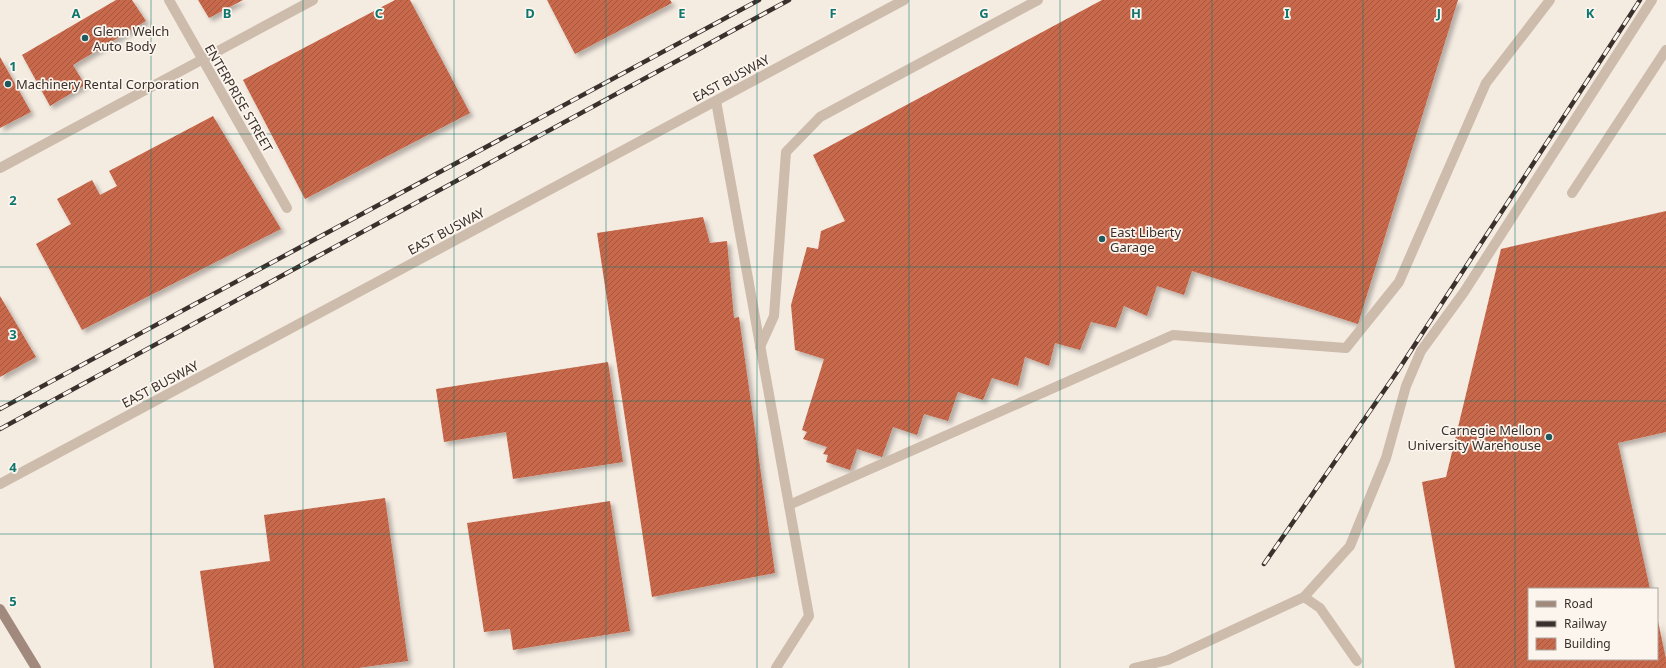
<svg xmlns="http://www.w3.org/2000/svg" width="1666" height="668" font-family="'Noto Sans',sans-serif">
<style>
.building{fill:url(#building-hatch);filter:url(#shadow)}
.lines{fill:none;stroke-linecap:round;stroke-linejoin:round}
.service{stroke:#cdbbac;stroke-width:10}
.minor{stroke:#cdbbac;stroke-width:10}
.secondary{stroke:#a18a7d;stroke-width:10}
.rail-casing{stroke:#3b302b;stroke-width:4.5}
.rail{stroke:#fbf5ee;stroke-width:3;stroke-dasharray:9;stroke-linecap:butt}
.grid{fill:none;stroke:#0f766e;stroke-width:1;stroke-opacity:0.55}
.poi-dot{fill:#1f5a5e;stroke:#fbf5ee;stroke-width:1.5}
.labels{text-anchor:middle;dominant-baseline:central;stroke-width:3.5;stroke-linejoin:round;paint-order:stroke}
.poi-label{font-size:13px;fill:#3b302b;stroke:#fbf5ee;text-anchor:start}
.street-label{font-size:13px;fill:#3b302b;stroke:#fbf5ee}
.grid-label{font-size:13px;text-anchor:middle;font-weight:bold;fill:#0f766e;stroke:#fbf5ee;stroke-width:3.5;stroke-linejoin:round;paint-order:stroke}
</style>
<defs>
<pattern id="building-hatch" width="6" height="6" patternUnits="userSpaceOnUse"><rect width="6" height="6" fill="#c8694b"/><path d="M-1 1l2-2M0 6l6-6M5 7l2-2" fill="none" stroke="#a4573f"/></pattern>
<filter id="shadow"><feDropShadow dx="3.5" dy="3.5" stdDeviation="2" flood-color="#0004"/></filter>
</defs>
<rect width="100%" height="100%" fill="#f4ebe1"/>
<g class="building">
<polygon points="116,0 132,0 146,21 73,65 85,85 50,106 22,55"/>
<polygon points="198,0 243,0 209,18"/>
<polygon points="395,0 410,0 470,113 305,199 243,80"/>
<polygon points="547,0 670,0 672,3 575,54"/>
<polygon points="1102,0 1458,0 1358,324 1192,271 1184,295 1157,286 1147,316 1124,306 1116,328 1091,322 1080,350 1055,343 1049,366 1025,357 1018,386 992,378 983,400 958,392 948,421 924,414 917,435 893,427 882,457 857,449 850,470 826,462 828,455 823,454 827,447 803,439 807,432 802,430 824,359 795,350 791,305 807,247 818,249 821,231 845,221 813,155"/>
<polygon points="0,57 31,112 0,128"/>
<polygon points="213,116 281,229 82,330 36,244 71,224 57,199 92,180 100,195 117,186 109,171"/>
<polygon points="1666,211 1666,432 1618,443 1650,589 1529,589 1529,659 1657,659 1658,621 1666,659 1666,668 1455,668 1422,482 1446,477 1501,249"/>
<polygon points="703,217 710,243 727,241 734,318 739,317 775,573 652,597 597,233"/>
<polygon points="0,296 36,357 0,377"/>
<polygon points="608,362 623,462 513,479 506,432 444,442 436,389"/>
<polygon points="385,498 408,661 358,668 214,668 200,571 270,561 264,515"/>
<polygon points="610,501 630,631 513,650 510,629 484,632 467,523"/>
</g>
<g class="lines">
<g class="service">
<polyline points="716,101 809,616 776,668"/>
<polyline points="1572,193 1666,50"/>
<polyline points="760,347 774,316 786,152 820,117 1038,0"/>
<polyline points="0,484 904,0"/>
<polyline points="789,505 1173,335 1346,348 1399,282 1486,83 1550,0"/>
<polyline points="1304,597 1320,608 1357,661"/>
<polyline points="1134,668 1168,660 1304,597 1350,546 1386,458 1406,386 1421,351 1464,292 1652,0"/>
</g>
<g class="minor">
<polyline points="169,0 287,208"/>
<polyline points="0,168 313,0"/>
</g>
<polyline class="secondary" points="0,609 36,668"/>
<g class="rail-casing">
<g id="rail">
<polyline points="0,409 759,0"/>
<polyline points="0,429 789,0"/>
<polyline points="1264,564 1397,372 1640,0"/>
</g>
</g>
<use href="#rail" class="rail"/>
</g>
<path class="grid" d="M151 0V668M303 0V668M454 0V668M606 0V668M757 0V668M909 0V668M1060 0V668M1212 0V668M1363 0V668M1515 0V668M0 134H1666M0 267H1666M0 401H1666M0 534H1666"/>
<g class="poi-dot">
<circle cx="85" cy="38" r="4"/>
<circle cx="8" cy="84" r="4"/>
<circle cx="1102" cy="239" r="4"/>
<circle cx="1549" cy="437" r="4"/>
</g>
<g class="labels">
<g class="poi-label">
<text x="93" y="31">Glenn Welch<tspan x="93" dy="15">Auto Body</tspan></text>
<text x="16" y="84">Machinery Rental Corporation</text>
<text x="1110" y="232">East Liberty<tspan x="1110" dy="15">Garage</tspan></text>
<text x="1541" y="430" text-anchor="end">Carnegie Mellon<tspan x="1541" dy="15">University Warehouse</tspan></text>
</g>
<g class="street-label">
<text transform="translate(731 78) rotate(-28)">EAST BUSWAY</text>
<text transform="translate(239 98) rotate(60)">ENTERPRISE STREET</text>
<text transform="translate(446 231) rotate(-28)">EAST BUSWAY</text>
<text transform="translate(160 384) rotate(-28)">EAST BUSWAY</text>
</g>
</g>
<g class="grid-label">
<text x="76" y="18">A</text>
<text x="227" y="18">B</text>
<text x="379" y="18">C</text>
<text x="530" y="18">D</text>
<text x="682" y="18">E</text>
<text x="833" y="18">F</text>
<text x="984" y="18">G</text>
<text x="1136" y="18">H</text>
<text x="1287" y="18">I</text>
<text x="1439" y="18">J</text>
<text x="1590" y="18">K</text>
<text x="13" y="71">1</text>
<text x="13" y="205">2</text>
<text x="13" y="339">3</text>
<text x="13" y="472">4</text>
<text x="13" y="606">5</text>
</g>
<rect x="1528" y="588" width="130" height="72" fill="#fbf5ee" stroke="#aea6a0"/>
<rect x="1536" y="601" width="20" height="6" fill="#a18a7d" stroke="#aea6a0"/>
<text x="1564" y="608" font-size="12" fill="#3b302b">Road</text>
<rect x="1536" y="621" width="20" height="6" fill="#3b302b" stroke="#aea6a0"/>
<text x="1564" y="628" font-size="12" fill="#3b302b">Railway</text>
<rect x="1536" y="638" width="20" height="12" fill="url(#building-hatch)" stroke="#aea6a0"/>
<text x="1564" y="648" font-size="12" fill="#3b302b">Building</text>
</svg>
